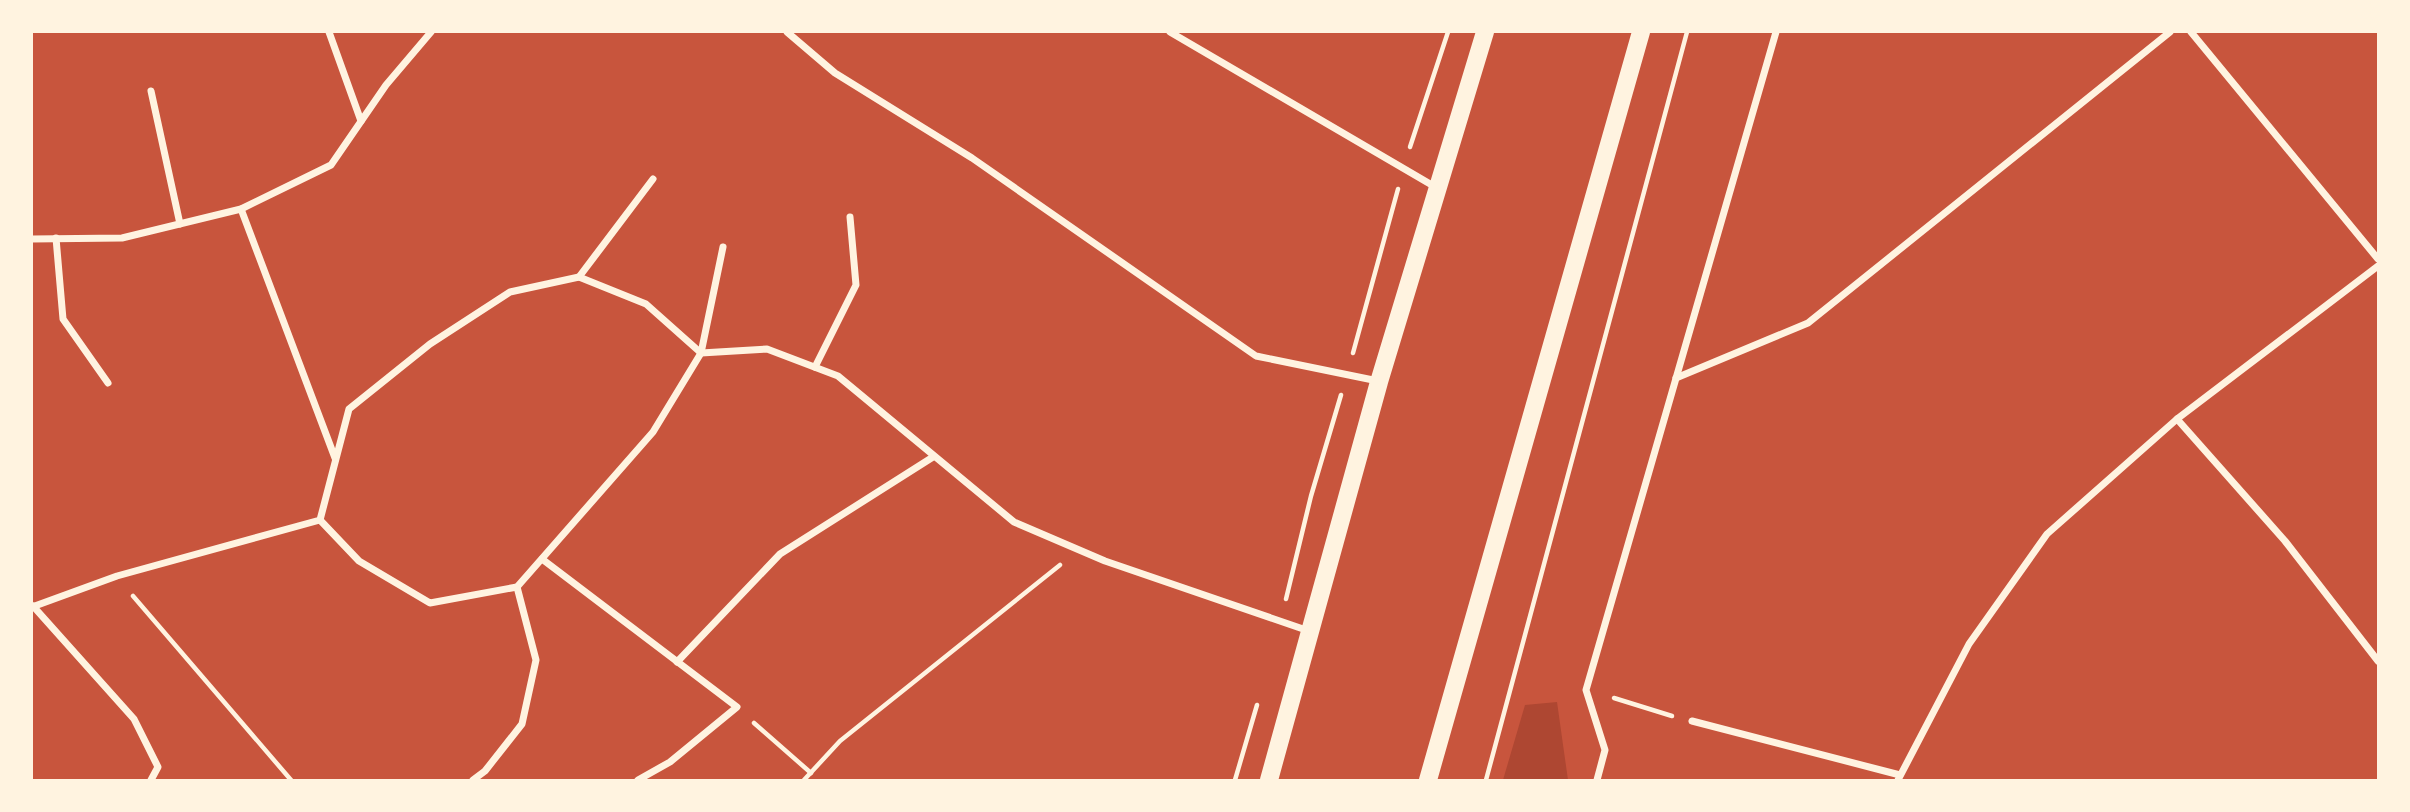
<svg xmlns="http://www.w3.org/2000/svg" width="2410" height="812" font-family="Montserrat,sans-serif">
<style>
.green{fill:#ae4732}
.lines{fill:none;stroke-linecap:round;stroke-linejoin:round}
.path{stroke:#fff3e0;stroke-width:4.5}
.minor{stroke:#fff3e0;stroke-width:7}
.primary{stroke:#fff3e0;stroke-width:18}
</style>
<rect width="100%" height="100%" fill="#c8553d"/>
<polygon class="green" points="1557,702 1568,780 1503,780 1525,705"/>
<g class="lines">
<g class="path">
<polyline points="1410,147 1448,32"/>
<polyline points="1353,353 1398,189"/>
<polyline points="133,596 291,780"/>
<polyline points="1286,599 1311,496 1341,395"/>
<polyline points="1614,698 1672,716"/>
<polyline points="754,723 811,773"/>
<polyline points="804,780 840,741 1060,565"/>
<polyline points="1235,780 1257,705"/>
<polyline points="1486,780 1687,32"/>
</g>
<g class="minor">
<polyline points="329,32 361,121"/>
<polyline points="787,32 835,73 972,158 1256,356 1378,381"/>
<polyline points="1170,32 1437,188"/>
<polyline points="2191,32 2378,259"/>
<polyline points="151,91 180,224"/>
<polyline points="241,209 335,458"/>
<polyline points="56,238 63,319 108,383"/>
<polyline points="32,239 122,238 241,209 331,165 386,85 431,32"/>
<polyline points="579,277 653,179"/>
<polyline points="815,367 856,285 850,217"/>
<polyline points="1676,378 1808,323 2170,32"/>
<polyline points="2177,419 2285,541 2378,661"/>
<polyline points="320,520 359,561 430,603 517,587 653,432 701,353 723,247"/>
<polyline points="542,559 737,707 670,762 638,780"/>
<polyline points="33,606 134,719 158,767 151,780"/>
<polyline points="32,607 117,576 320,520 349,409 430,344 510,292 579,277 646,304 701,353 767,349 838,376 1014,522 1105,561 1309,631"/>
<polyline points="677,662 780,554 933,457"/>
<polyline points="1692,721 1900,775"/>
<polyline points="473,780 485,771 522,724 536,660 517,587"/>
<polyline points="1597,780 1605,750 1586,690 1776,32"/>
<polyline points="1898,780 1969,644 2047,534 2177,419 2378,266"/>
</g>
<g class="primary">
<polyline points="1269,780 1379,382 1485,32"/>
<polyline points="1428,780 1641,32"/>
</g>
</g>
<rect width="2410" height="812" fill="none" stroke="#fff3e0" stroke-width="66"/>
</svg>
